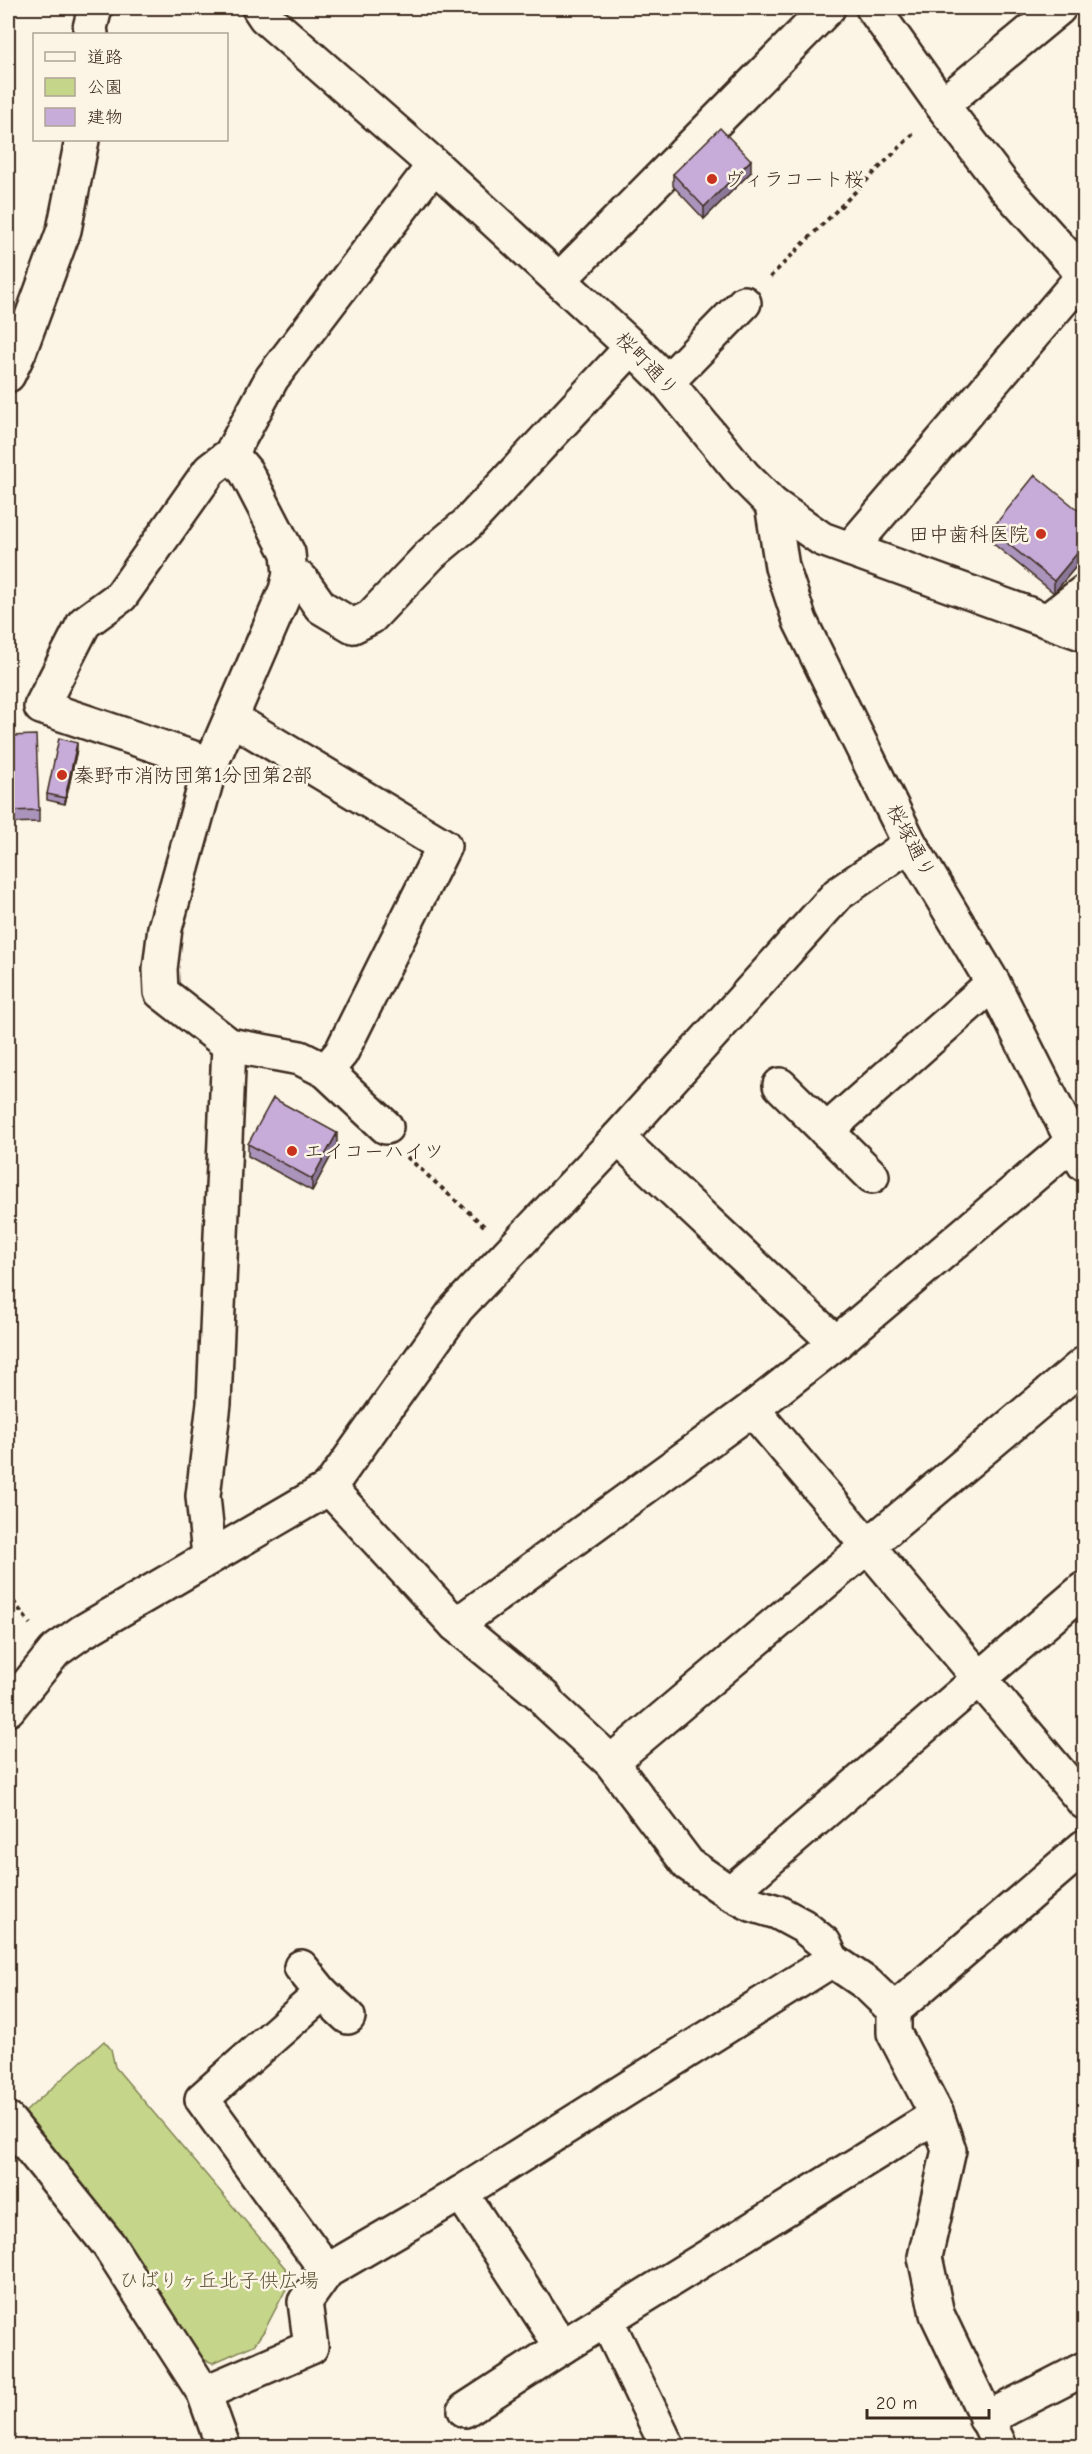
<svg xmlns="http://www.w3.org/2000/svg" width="1092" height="2454" font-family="'Comic Neue','Klee One',sans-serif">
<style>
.green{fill:#c5d68a;stroke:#808054;stroke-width:1.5}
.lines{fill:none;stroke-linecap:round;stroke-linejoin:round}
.minor-casing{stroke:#3b2a1e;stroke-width:38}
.path{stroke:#3b2a1e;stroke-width:4;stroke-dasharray:4.5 4.5;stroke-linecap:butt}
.minor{stroke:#fcf5e5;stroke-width:33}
.wall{fill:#ab94bb;stroke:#3b2a1e;stroke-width:1.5}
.shaded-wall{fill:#8b7898;stroke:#3b2a1e;stroke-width:1.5}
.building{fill:#c7acd9;stroke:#3b2a1e;stroke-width:1.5}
.poi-dot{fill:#c8321e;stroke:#fcf5e5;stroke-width:2}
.labels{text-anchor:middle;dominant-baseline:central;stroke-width:5;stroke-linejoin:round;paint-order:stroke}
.poi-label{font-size:20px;fill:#3b2a1e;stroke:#fcf5e5;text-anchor:start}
.street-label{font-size:20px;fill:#3b2a1e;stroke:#fcf5e5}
.park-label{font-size:20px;fill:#5e5539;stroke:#fcf5e5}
</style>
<rect width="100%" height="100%" fill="#fcf5e5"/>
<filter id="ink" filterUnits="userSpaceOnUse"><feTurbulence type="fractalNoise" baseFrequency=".0167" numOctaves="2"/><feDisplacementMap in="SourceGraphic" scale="12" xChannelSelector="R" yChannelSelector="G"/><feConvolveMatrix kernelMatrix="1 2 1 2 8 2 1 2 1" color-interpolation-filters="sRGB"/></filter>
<g filter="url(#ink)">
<polygon class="green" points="104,2041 111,2049 115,2067 286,2269 286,2289 264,2331 254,2345 213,2363 197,2357 122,2234 25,2112"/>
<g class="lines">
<g class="minor-casing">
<g id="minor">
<polyline points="259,8 265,17 434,165 632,347 667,382 744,476 772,504 822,539 1084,634"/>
<polyline points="873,8 942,105 1003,185 1084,275"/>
<polyline points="91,34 90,28 95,8"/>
<polyline points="942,105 1059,8"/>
<polyline points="560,279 828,8"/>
<polyline points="8,375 19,352 64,230 82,140"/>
<polyline points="667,382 744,303"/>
<polyline points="231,454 246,472 288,553 290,574 286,590 211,764 165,928 160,969 161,992 229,1045 300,1058 326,1071 386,1127"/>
<polyline points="772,504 782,567 800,621 910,844 993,983 1084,1164"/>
<polyline points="850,549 1084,275"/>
<polyline points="290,574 301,579 321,607 353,626 371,617 431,554 467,524 632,347"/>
<polyline points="1048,620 1084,592"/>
<polyline points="231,718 444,846 341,1053 326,1071"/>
<polyline points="211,764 41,707 84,623 121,596 210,470 231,454 272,378 434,165"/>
<polyline points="780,1085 872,1176"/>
<polyline points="826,1131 993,983"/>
<polyline points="618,1138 836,1343"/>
<polyline points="752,1409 1084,1802"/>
<polyline points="329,1488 456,1625 545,1698 548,1704 611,1762 688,1864 730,1893 751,1904 777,1912 803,1926 824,1943 832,1960"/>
<polyline points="209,1556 203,1496 214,1403 229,1045"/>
<polyline points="456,1625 752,1409 836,1343 1073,1142"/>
<polyline points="8,1709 55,1651 82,1632 329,1488 457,1308 618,1138 838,894 910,844"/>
<polyline points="611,1762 1084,1364"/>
<polyline points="730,1893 1084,1589"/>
<polyline points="301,1967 322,1993 348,2017"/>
<polyline points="322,1993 202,2099 327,2271"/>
<polyline points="894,2010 1084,1847"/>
<polyline points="937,2115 949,2150 925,2257 937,2314 1000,2446"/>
<polyline points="8,2120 108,2244 204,2393 223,2446"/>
<polyline points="461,2193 562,2347"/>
<polyline points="607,2321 667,2446"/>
<polyline points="204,2393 311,2347 305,2302 327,2271 461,2193 832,1960 867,1984 894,2010 894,2033 937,2115 562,2347 465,2410"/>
<polyline points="986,2419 1084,2369"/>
</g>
</g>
<g class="path">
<polyline points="770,277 915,132"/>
<polyline points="407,1157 484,1226"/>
<polyline points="8,1594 30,1624"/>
</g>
<use href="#minor" class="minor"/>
</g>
<g class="wall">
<polygon points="751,172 704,219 673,186 673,174"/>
<polygon points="1084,515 1084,558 1084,557 1054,593 991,542 991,530"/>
<polygon points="8,736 39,810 39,822 8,823"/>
<polygon points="77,749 65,804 47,800 47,794"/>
<polygon points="248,1144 337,1145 312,1191 248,1156"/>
</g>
<g class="shaded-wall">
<polygon points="751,160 751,172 704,219 704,207"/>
<polygon points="1084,545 1084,557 1054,593 1054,581"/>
<polygon points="77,743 77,749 65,804 65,798"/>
<polygon points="337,1133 337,1145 312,1191 312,1179"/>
</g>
<g class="building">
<polygon points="720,128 751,160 704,207 673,174"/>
<polygon points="1035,475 1084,515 1084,546 1084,545 1054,581 991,530"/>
<polygon points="36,735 39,810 8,811 8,736"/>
<polygon points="59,738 77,743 65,798 47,794"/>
<polygon points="273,1098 337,1133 312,1179 248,1144"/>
</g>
</g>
<g class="poi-dot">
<circle cx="712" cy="179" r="6"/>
<circle cx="1041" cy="534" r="6"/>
<circle cx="62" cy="775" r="6"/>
<circle cx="292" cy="1151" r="6"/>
</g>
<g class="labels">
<g class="poi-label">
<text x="724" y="179">ヴィラコート桜</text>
<text x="1029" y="534" text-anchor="end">田中歯科医院</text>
<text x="74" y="775">秦野市消防団第1分団第2部</text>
<text x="304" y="1151">エイコーハイツ</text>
</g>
<g class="street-label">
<text transform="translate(647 364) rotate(46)">桜町通り</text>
<text transform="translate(911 841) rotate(62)">桜塚通り</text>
</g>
<g class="park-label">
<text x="219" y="2280">ひばりヶ丘北子供広場</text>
</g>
</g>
<rect width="1092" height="2454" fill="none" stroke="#fcf5e5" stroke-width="30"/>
<rect x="15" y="15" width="1062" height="2424" fill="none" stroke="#3b2a1e" stroke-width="2" filter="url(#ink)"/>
<rect x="33" y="33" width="195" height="108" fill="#fcf5e5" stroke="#afa495" stroke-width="1.5"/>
<rect x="45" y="52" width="30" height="9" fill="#fcf5e5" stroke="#afa495" stroke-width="1.5"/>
<text x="87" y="63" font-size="18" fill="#3b2a1e">道路</text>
<rect x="45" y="78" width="30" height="18" fill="#c5d68a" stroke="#afa495" stroke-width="1.5"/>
<text x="87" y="93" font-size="18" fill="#3b2a1e">公園</text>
<rect x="45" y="108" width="30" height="18" fill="#c7acd9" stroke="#afa495" stroke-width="1.5"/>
<text x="87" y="123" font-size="18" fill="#3b2a1e">建物</text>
<path d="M867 2409v9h122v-9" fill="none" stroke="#3b2a1e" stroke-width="3"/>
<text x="876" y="2409" font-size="18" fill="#3b2a1e" stroke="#fcf5e5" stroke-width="4.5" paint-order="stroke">20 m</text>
</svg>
